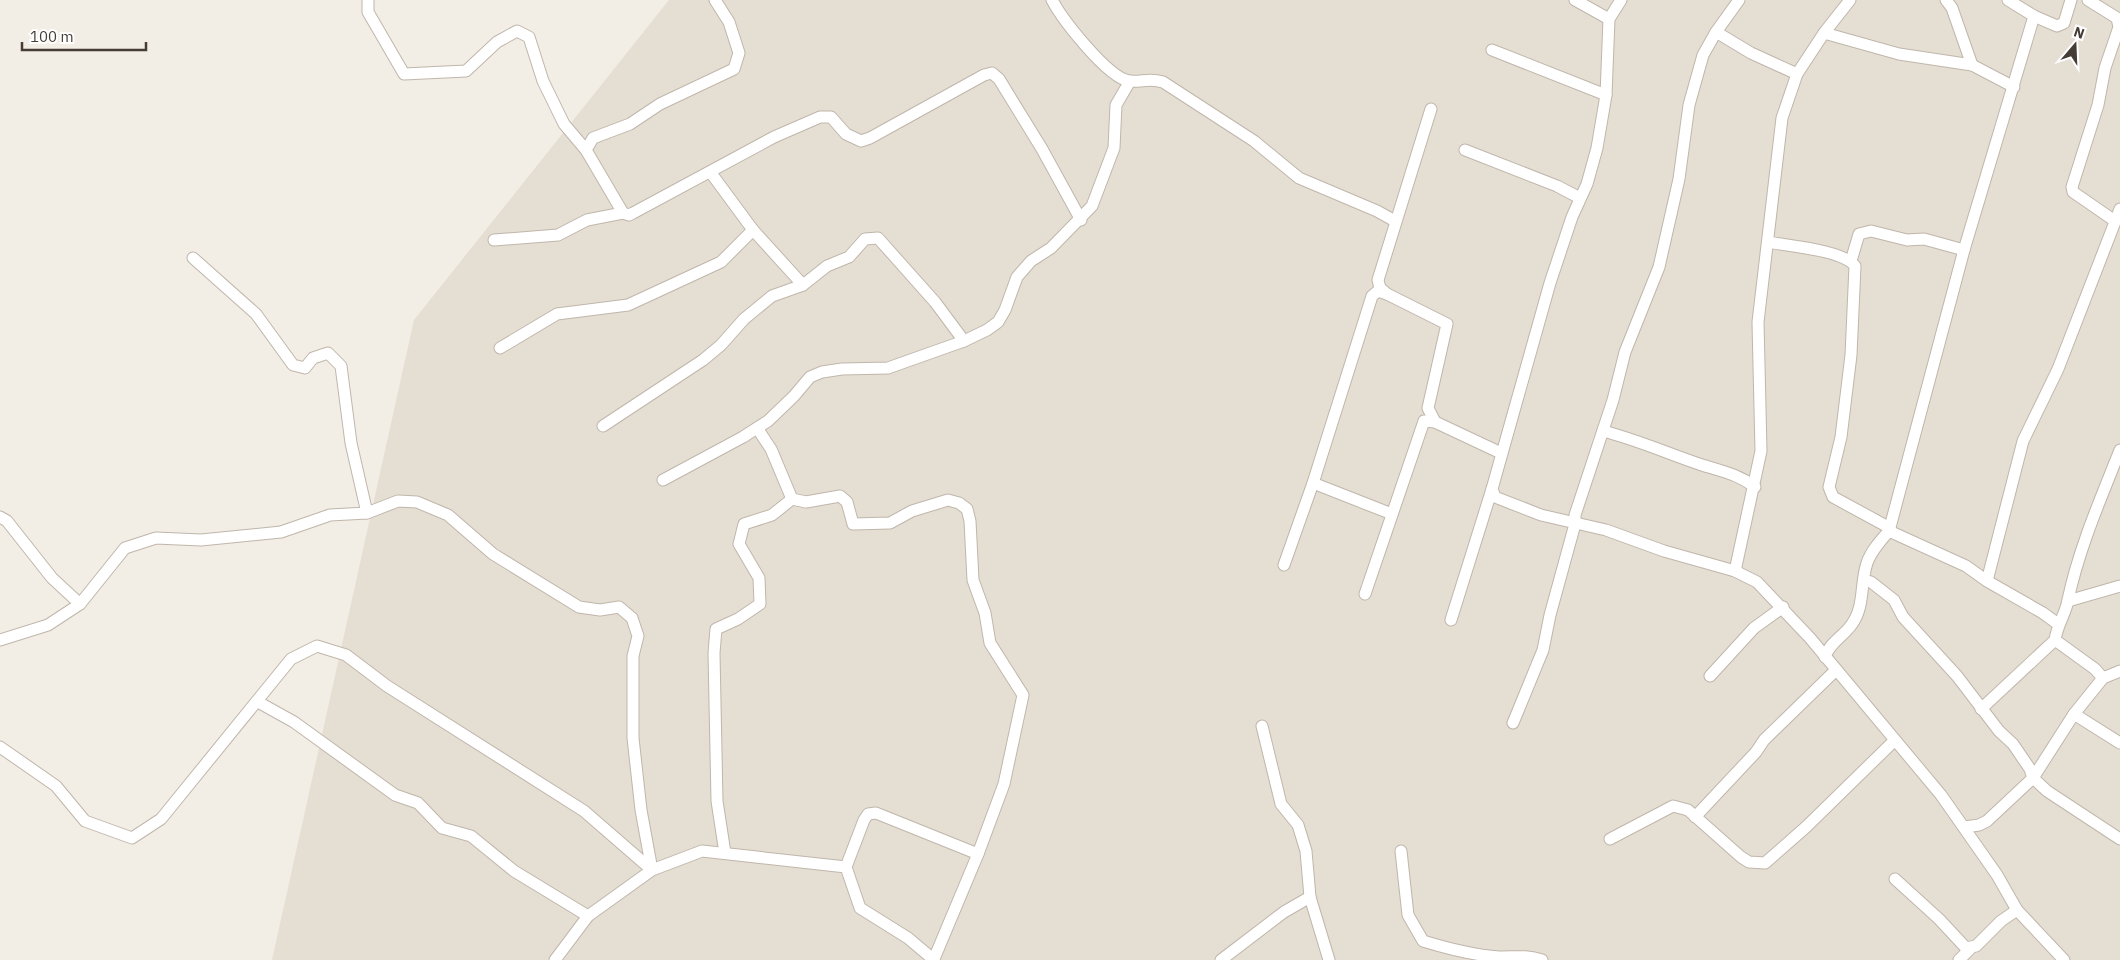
<svg xmlns="http://www.w3.org/2000/svg" width="2120" height="960" font-family="'IBM Plex Sans',sans-serif">
<style>
.residential{fill:#e5ded3}
.lines{fill:none;stroke-linecap:round;stroke-linejoin:round}
.minor-casing{stroke:#c0b6ab;stroke-width:13}
.minor{stroke:#fff;stroke-width:11}
</style>
<rect width="100%" height="100%" fill="#f2ede5"/>
<polygon class="residential" points="669,0 2120,0 2120,960 272,960 414,320"/>
<g class="lines">
<g class="minor-casing">
<g id="minor">
<polyline points="368,0 368,12 404,74 466,71 497,42 517,31 529,37 543,81 564,124 586,150"/>
<polyline points="715,0 729,22 739,53 734,69 660,104 630,124 593,138 586,150 623,213 629,215 633,213 774,137 820,117 831,117 846,134 861,141 870,138 984,75 992,73 999,79 1042,149 1081,220"/>
<path d="M1052 0C1062 19 1107 77 1129 81 1141 83 1148 77 1163 82L1254 141 1299 178 1377 211 1395 221"/>
<polyline points="1575,0 1609,19"/>
<polyline points="1621,0 1609,19 1606,95 1597,148 1587,184 1572,217 1550,283 1492,489 1495,497 1541,515 1606,530 1664,551 1735,571 1757,582 1810,638 1941,795 1997,875 2017,910 2064,960"/>
<polyline points="1739,0 1716,32 1751,53 1797,74"/>
<polyline points="1946,0 1952,8 1972,65"/>
<polyline points="2088,0 2117,18 2119,27 2105,68 2098,105 2072,187 2073,192 2115,221"/>
<polyline points="2034,16 2057,26 2064,23 2071,0"/>
<polyline points="1824,33 1899,54 1972,65 2014,87"/>
<polyline points="1492,50 1606,95"/>
<polyline points="1431,109 1378,280 1380,288 1387,294 1447,324 1428,408 1435,422"/>
<polyline points="1465,150 1557,186 1580,198"/>
<polyline points="711,173 753,230 803,285"/>
<polyline points="494,240 558,235 587,220 623,213"/>
<path d="M1768 242C1788 246 1843 250 1855 266L1851 355 1841 437 1829 487 1833 497 1890 528"/>
<polyline points="193,258 256,314 293,365 305,368 313,358 328,353 341,366 351,443 367,513"/>
<polyline points="1851,261 1859,234 1871,231 1907,240 1924,239 1964,250"/>
<polyline points="500,348 557,314 628,305 721,262 753,230"/>
<polyline points="603,426 703,360 721,345 744,319 772,296 803,285 827,266 849,257 865,239 878,238 935,302 964,341"/>
<polyline points="757,428 771,449 792,499 806,502 840,496 847,502 853,524 890,523 912,511 948,500 959,503 967,509 970,521 973,580 985,613 990,643 1023,695 1004,784 978,854 934,959"/>
<path d="M1603 431C1638 440 1669 454 1702 465 1721 471 1738 474 1755 487"/>
<polyline points="663,480 743,437 768,421 794,396 810,377 822,372 842,369 888,368 964,341 987,330 998,322 1005,310 1017,277 1031,261 1051,248 1092,206 1114,148 1116,105 1130,81"/>
<polyline points="1313,483 1392,514"/>
<polyline points="0,517 7,521 52,578 80,604"/>
<polyline points="1889,531 1966,566 1987,581 2043,613 2058,624"/>
<polyline points="1284,565 1313,483 1372,296 1378,291 1387,294"/>
<polyline points="1735,571 1761,451 1758,322 1782,118 1797,74 1824,33 1850,0"/>
<polyline points="1864,580 1871,582 1894,600 1903,617 1957,676 1999,731 2013,744 2030,769 2033,778 1987,821 1979,825 1965,827"/>
<polyline points="1987,581 2023,441 2058,369 2120,209"/>
<polyline points="1365,594 1424,421 1435,422 1501,453"/>
<polyline points="2068,601 2120,586"/>
<polyline points="1451,620 1492,489"/>
<polyline points="0,640 48,625 80,604 125,548 156,538 201,540 281,532 330,515 367,513 398,501 417,502 448,515 493,554 579,607 600,610 619,607 632,618 638,636 633,656 633,738 641,810 652,870 584,811 387,686 346,655 317,646 291,659 161,819 132,838 85,821 56,786 0,747"/>
<polyline points="2055,640 2095,669 2103,678"/>
<path d="M1825 657C1829 643 1844 636 1852 624 1865 606 1860 583 1867 563 1871 551 1881 540 1889 531L1964 250 2034 16 2008 0"/>
<polyline points="2120,671 2103,678 2074,714 2033,778 2047,791 2120,839"/>
<polyline points="1710,676 1754,628 1783,607"/>
<polyline points="258,702 294,722 395,795 418,803 442,828 471,836 514,871 588,916"/>
<path d="M1981 709 2055 640C2057 625 2066 613 2068 600 2079 548 2101 498 2120 450"/>
<polyline points="2074,714 2120,743"/>
<polyline points="1513,723 1543,650 1550,615 1575,524 1575,515 1613,400 1625,352 1659,267 1679,179 1689,105 1703,55 1716,32"/>
<polyline points="1262,726 1281,804 1298,825 1306,851 1310,897"/>
<polyline points="1695,817 1756,752 1764,740 1836,670"/>
<polyline points="1610,839 1673,806 1688,810 1741,857 1749,862 1765,863 1806,827 1894,741"/>
<path d="M1401 851 1408 915 1423 941C1449 949 1472 955 1499 957 1515 957 1527 955 1542 960"/>
<polyline points="725,853 717,801 714,653 716,629 738,619 760,604 759,578 739,544 744,524 772,515 792,499"/>
<polyline points="846,867 864,820 868,814 876,813 978,854"/>
<polyline points="1895,879 1939,919 1966,948 1976,946 2001,921 2017,910"/>
<polyline points="555,960 588,916 652,870 702,851 846,867 860,908 908,938 934,960"/>
<polyline points="1221,960 1284,912 1310,897 1329,960"/>
<polyline points="1959,960 1970,949"/>
</g>
</g>
<use href="#minor" class="minor"/>
</g>
<g transform="translate(2075 45) rotate(19)" stroke="#ffffff" stroke-width="4" paint-order="stroke">
<path d="M0-4L9 19L0 12L-9 19Z" fill="#443c35"/>
<text y="-8" font-size="14" font-weight="bold" text-anchor="middle" fill="#443c35">N</text>
</g>
<path d="M22 42v8h124v-8" fill="none" stroke="#443c35" stroke-width="2.5"/>
<text x="30" y="42" font-size="15" fill="#443c35" stroke="#ffffff" stroke-width="4" paint-order="stroke">100 m</text>
</svg>
